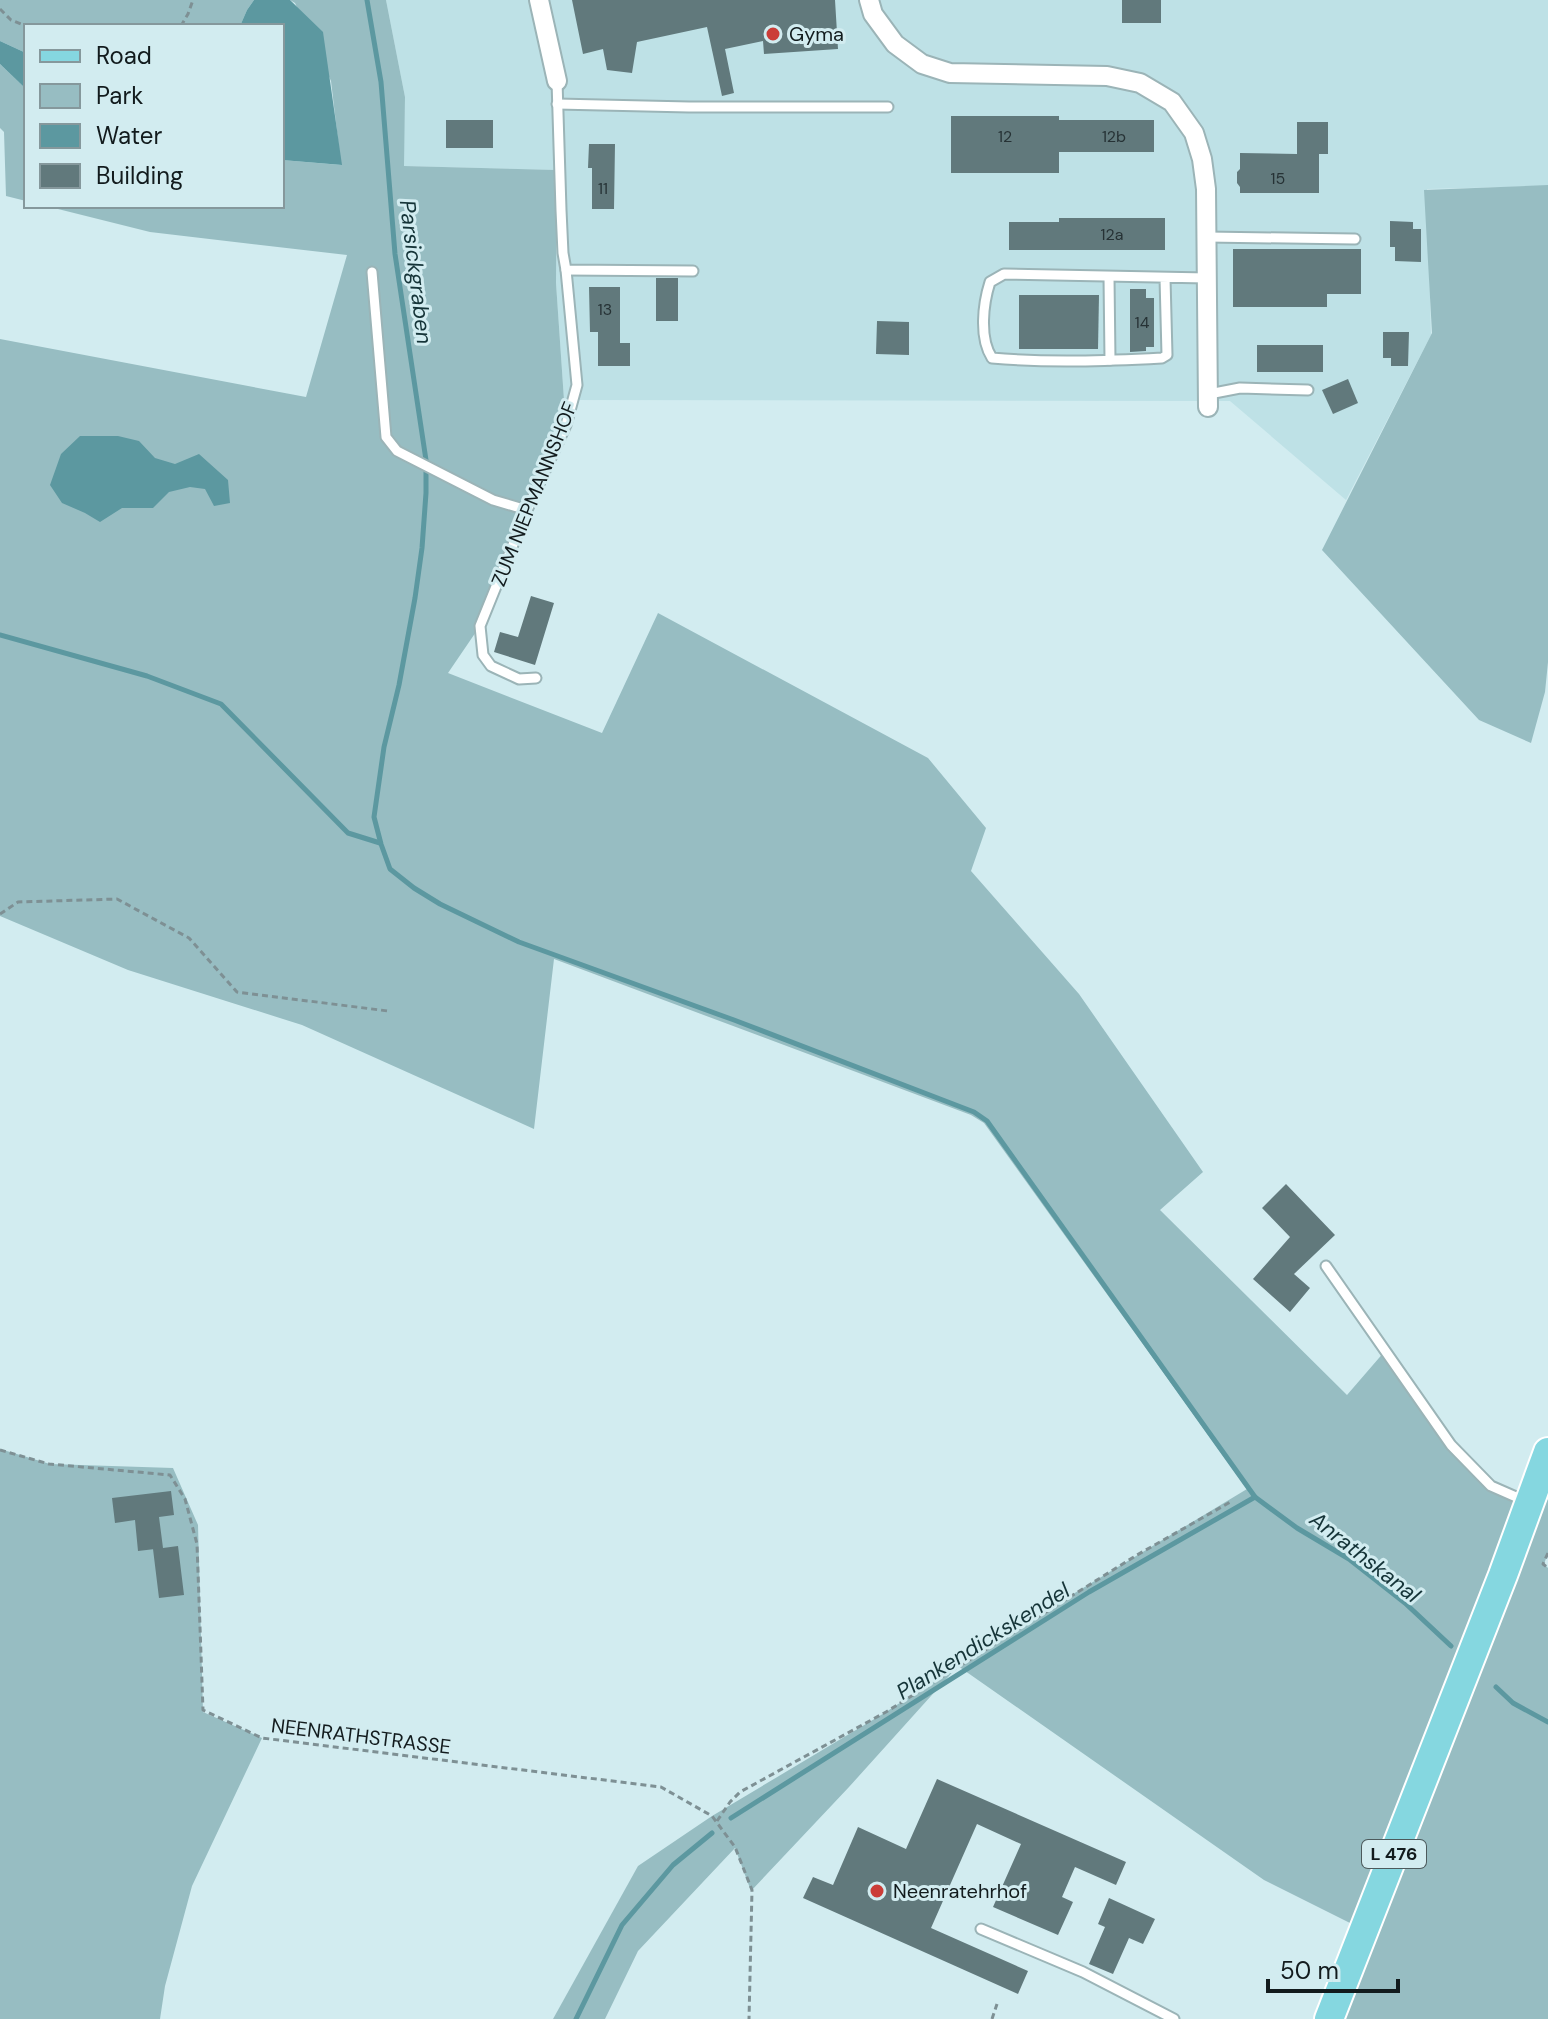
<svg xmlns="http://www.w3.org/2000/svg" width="1548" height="2019" font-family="'DM Sans',sans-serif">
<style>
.built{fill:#bee1e6}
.green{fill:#97bdc2}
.water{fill:#5c98a0}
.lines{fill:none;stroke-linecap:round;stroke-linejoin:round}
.stream{stroke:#5c98a0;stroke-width:5}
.building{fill:#61797c}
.service-casing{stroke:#9bb4b7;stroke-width:13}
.minor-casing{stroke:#9bb4b7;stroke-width:22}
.primary-casing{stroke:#fff;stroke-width:32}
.path{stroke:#7e9094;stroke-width:3;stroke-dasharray:6 4;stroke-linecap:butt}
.service{stroke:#fff;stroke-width:9}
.minor{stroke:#fff;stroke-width:18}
.primary{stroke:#85d7e0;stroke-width:28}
.poi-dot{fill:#cb3d38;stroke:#d2ecf0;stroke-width:3}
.labels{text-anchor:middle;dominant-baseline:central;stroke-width:6;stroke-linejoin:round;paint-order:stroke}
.number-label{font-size:16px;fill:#263235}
.shield{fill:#d2ecf0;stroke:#4c5a5c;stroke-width:2}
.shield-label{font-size:18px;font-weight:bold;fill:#121b1d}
.poi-label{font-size:20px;fill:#121b1d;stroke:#d2ecf0;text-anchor:start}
.street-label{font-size:20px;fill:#121b1d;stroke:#d2ecf0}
.water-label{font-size:22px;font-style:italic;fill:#153438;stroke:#d2ecf0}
</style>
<rect width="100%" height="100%" fill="#d2ecf0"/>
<polygon class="built" points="386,0 1548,0 1548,186 1427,189 1431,335 1346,500 1230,401 564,400 556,283 557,170 403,166 405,97"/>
<g class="green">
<polygon points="0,0 254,0 247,10 240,26 26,26 26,53 0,41"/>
<polygon points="290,0 386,0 405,97 404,166 557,170 556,283 564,400 518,538 480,626 448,673 602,733 658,613 928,758 986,828 971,871 1079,994 1203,1172 1160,1210 1347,1395 1385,1351 1451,1445 1491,1486 1530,1503 1536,1488 1548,1500 1548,1553 1544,1564 1548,1568 1548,2019 1329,2019 1364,1930 1264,1880 958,1666 849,1787 751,1891 735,1848 638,1951 605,2019 553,2019 638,1866 712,1816 886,1712 982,1649 1247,1489 984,1123 971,1115 554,959 534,1129 302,1025 128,970 0,916 0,339 306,397 347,255 150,232 46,206 282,206 282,160 341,165 331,81 295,3"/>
<polygon points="0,64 26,89 26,201 6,196 4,132 0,128"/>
<polygon points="1548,185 1548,662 1545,692 1531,743 1479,720 1322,550 1432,333 1424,190"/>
<polygon points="0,1449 50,1464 173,1468 198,1525 203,1712 262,1738 192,1886 165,1986 160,2019 0,2019"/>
</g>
<g class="water">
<polygon points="254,0 290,0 323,32 342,165 282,160 282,26 240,26 247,10"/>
<polygon points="0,41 26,53 26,89 0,64"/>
<polygon points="80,436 118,436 139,441 155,458 175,464 199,454 228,480 230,503 214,506 205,489 190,487 169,492 153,508 122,508 100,522 85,513 62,503 50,485 61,454"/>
</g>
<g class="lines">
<g class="stream">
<polyline points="367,0 381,82 395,254 426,460 426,493 422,548 415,598 399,685 384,747 374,817 381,844 390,869 414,888 440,904 519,942 734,1020 974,1112 987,1121 1255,1497 1297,1528 1349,1559 1405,1603 1451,1646"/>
<polyline points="0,635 147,676 221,704 348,833 380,843"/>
<polyline points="1496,1687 1513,1703 1548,1722"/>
<polyline points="731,1818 1089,1592 1255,1497"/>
<polyline points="576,2019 622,1925 673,1865 712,1833"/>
</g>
</g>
<g class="building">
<polygon points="572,0 835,0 838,49 764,54 763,41 725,49 734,93 722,96 707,27 637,42 632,73 607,70 603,49 583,54"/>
<rect x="1122" y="0" width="39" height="23"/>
<polygon points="951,116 1059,116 1059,120 1154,120 1154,152 1059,152 1059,173 951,173"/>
<rect x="446" y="120" width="47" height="28"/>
<polygon points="1297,122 1328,122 1328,154 1319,154 1319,193 1240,193 1240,187 1237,183 1237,172 1240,169 1240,153 1297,154"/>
<polygon points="589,144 615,144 614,209 592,209 592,168 588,168"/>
<polygon points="1059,218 1165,218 1165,250 1009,250 1009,222 1059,222"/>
<polygon points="1390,221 1413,222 1413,229 1421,229 1421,262 1395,261 1395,247 1390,247"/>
<polygon points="1233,249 1361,249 1361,294 1327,294 1327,307 1233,307"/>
<rect x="656" y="278" width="22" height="43"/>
<polygon points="589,287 620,287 620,343 630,343 630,366 598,366 598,332 590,332"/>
<polygon points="1130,289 1146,289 1146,298 1154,298 1154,347 1146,347 1146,351 1130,352"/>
<polygon points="1019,295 1099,295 1098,349 1019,349"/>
<polygon points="877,321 909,322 909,355 876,354"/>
<polygon points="1383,332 1409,332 1408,366 1391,366 1391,358 1383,358"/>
<rect x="1257" y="345" width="66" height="27"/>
<polygon points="1348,379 1358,403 1333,414 1322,390"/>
<polygon points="531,596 554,603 535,665 494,652 500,632 518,637"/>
<polygon points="1286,1184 1335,1235 1294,1274 1310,1288 1290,1312 1253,1279 1290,1237 1262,1208"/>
<polygon points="171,1491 174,1515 159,1517 163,1548 178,1546 184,1595 159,1598 153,1549 155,1549 138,1551 135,1520 115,1523 112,1498"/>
<polygon points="937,1779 1126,1862 1116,1885 1075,1867 1062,1897 1073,1902 1058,1935 993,1907 1021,1844 977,1824 931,1928 1028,1971 1018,1994 803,1898 813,1877 833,1885 858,1827 906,1849"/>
<polygon points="1109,1898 1155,1919 1143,1944 1129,1938 1113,1974 1089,1964 1105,1927 1098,1924"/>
</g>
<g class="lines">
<g class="service-casing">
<g id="service">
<polyline points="557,81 561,210 563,253 566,270 693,271"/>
<polyline points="557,104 689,107 888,107"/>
<polyline points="1207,237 1355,239"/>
<polyline points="372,272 386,437 397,451 493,500 527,510"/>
<polyline points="1109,277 1110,360"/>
<path d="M1165 278 1167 355 1162 358C1105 361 1048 363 992 358 979 338 983 304 990 282L1004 274 1207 278"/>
<polyline points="1209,394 1240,388 1308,390"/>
<polyline points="536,678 519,679 491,666 483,655 480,626 527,510 566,425 577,385 566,270"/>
<polyline points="1326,1266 1451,1445 1491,1486 1525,1501"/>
<polyline points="981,1929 1083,1972 1174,2019"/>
</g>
</g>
<g class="minor-casing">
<g id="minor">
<polyline points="539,0 557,81"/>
<polyline points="869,0 873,14 895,44 922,64 950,73 1107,76 1140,83 1172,102 1194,133 1202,159 1206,189 1208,407"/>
</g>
</g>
<g class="primary-casing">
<polyline id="primary" points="1329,2019 1503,1575 1548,1452"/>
</g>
<g class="path">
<polyline points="0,9 11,20 26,26"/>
<polyline points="181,26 188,14 193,0"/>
<polyline points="0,914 18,902 117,899 189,938 237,992 388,1011"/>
<polyline points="0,1450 49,1464 170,1475 185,1499 197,1544 203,1710 262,1738 661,1787 712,1816 735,1847 752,1890 749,2019"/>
<polyline points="1548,1553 1543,1564 1548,1568"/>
<polyline points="717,1821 730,1802 740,1792 886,1712 1137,1555 1232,1501"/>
<polyline points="992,2019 997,2004"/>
</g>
<use href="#service" class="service"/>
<use href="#minor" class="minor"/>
<use href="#primary" class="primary"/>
</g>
<g class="poi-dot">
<circle cx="773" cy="34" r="8"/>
<circle cx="877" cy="1891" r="8"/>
</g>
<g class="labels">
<g class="number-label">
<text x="1005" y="136">12</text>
<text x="1114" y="136">12b</text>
<text x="1278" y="178">15</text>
<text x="603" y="188">11</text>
<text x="1112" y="234">12a</text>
<text x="605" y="309">13</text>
<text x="1142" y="322">14</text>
</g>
<rect class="shield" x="1362" y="1840" width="64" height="28" rx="6"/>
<g class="shield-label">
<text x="1394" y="1854">L 476</text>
</g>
<g class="poi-label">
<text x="789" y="34">Gyma</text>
<text x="893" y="1891">Neenratehrhof</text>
</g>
<g class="street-label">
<text transform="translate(534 494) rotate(-68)">ZUM NIEPMANNSHOF</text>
<text transform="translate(361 1736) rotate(7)">NEENRATHSTRASSE</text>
</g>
<g class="water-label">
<text transform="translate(416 272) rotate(83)">Parsickgraben</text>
<text transform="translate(1365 1557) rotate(38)">Anrathskanal</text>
<text transform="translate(983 1641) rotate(-32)">Plankendickskendel</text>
</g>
</g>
<rect x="24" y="24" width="260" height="184" fill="#d2ecf0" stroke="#85989c" stroke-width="2"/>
<rect x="40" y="50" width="40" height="12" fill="#85d7e0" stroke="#85989c" stroke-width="2"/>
<text x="96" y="64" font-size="24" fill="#121b1d">Road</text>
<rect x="40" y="84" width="40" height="24" fill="#97bdc2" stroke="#85989c" stroke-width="2"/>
<text x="96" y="104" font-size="24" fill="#121b1d">Park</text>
<rect x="40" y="124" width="40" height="24" fill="#5c98a0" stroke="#85989c" stroke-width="2"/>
<text x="96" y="144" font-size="24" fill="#121b1d">Water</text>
<rect x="40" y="164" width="40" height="24" fill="#61797c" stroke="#85989c" stroke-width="2"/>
<text x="96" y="184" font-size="24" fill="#121b1d">Building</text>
<path d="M1268 1979v12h130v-12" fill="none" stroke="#121b1d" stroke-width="4"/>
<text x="1280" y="1979" font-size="24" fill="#121b1d" stroke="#d2ecf0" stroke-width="6" paint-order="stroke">50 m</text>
</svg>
